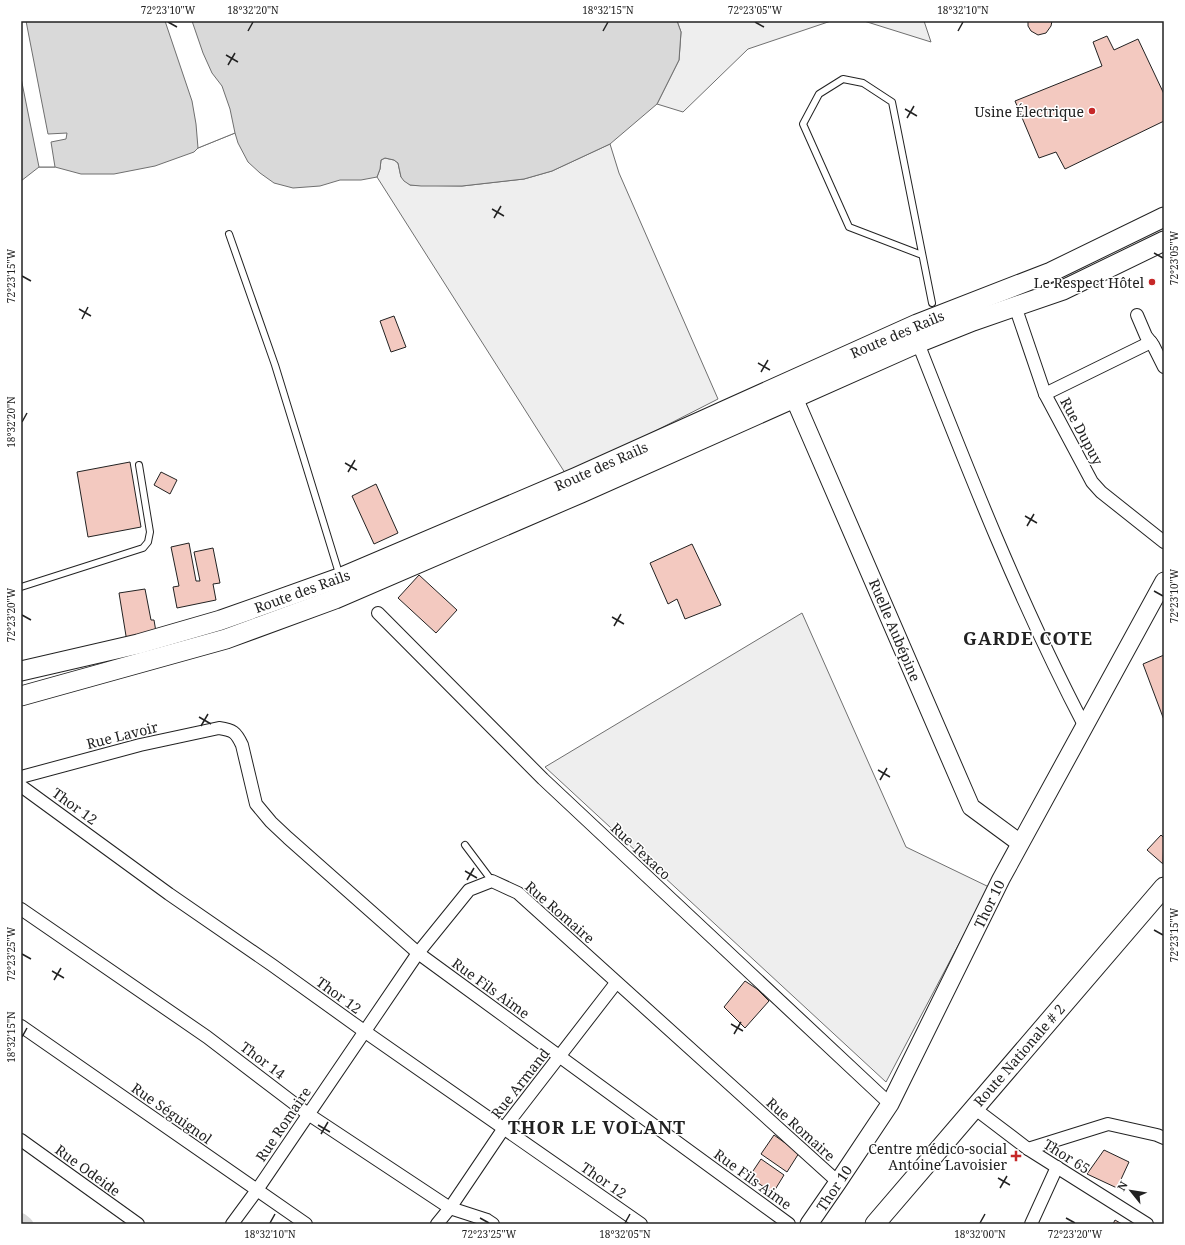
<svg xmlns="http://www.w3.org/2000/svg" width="1185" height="1245" font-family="'Noto Serif',serif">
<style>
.green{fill:#eee;stroke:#6f6f6f}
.water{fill:#d9d9d9;stroke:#6f6f6f}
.pier{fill:#fff;stroke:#6f6f6f}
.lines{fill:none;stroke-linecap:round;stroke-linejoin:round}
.canal{stroke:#d9d9d9;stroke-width:14}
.building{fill:#f3c9c0;stroke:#222}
.lane-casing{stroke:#222;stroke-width:8}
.street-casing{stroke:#222;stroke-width:14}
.secondary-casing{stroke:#222;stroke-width:19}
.primary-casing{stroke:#222;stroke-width:21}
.lane{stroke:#fff;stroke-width:6}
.street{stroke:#fff;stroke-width:12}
.secondary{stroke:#fff;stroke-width:17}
.primary{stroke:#fff;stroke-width:19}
.ticks{fill:none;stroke:#222;stroke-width:1.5}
.poi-dot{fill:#c62828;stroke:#fff;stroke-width:1.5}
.labels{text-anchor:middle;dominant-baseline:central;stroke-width:3;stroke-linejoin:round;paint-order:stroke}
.poi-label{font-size:14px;fill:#222;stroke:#fff;text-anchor:end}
.street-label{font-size:14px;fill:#222;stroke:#fff}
.district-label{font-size:18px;font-weight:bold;letter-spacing:1px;fill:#222;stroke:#fff}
.neatline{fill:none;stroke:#222;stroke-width:1.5}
.ticks-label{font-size:10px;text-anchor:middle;fill:#222}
</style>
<rect width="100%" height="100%" fill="#fff"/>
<g class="green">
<polygon points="677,21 831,21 748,49 683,112 657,104 679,60 681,32"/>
<polygon points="864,21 924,21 931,42"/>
<polygon points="610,144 619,173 718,399 567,476 377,177 380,169 381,160 385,158 394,160 398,163 401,177 410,185 462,186 524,179 552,171"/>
<polygon points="802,613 906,847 989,887 886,1082 545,767"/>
</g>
<polygon class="water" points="21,21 677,21 681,32 679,60 657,104 610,144 552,171 524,179 462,186 421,186 410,185 404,181 401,177 398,163 394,160 385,158 381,160 380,169 377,177 361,180 340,180 320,186 293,188 274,183 260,173 248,162 238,143 235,133 198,148 194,152 155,166 114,174 81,174 55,167 39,167 21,181"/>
<g class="pier">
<polygon points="21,21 26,21 48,134 67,133 66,139 51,142 55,167 39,167 21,78"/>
<polygon points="165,21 192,21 203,53 212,73 222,86 230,109 235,133 198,148 196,124 192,101"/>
</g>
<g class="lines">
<polyline class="canal" points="21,1220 26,1224"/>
</g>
<g class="building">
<polygon points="1028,21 1052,21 1051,26 1046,33 1038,35 1031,31 1028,26"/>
<polygon points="1107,36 1114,50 1138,39 1164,94 1164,121 1065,169 1056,152 1039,158 1015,101 1102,66 1093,42"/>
<polygon points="394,316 406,347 391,352 380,321"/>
<polygon points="130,462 141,527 88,537 77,472"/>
<polygon points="161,472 177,480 170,494 154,485"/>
<polygon points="376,484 398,533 374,544 352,496"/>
<polygon points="189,543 196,581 200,581 194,552 213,548 220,583 213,584 216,600 177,608 173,587 179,586 171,547"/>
<polygon points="692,544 721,605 685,619 677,599 668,604 650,563"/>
<polygon points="419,575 457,610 436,633 398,598"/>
<polygon points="145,589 151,620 154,620 156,632 127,642 119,593"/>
<polygon points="1164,655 1164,720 1143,664"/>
<polygon points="1161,835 1164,838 1163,864 1147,850"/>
<polygon points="745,981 757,989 769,1001 745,1028 724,1007"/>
<polygon points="774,1135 799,1153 787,1172 761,1154"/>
<polygon points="1104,1150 1129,1162 1117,1188 1087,1174"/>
<polygon points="761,1159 784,1175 773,1193 749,1177"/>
<polygon points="1115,1220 1122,1224 1113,1224"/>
</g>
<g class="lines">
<g class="lane-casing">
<g id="lane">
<polyline points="229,234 275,365 338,570"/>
<polyline points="922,255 849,227 803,124 819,94 843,79 863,83 892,102 932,303"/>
<polyline points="21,587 143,548 148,542 150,532 139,465"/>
<polyline points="465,845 492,881"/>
</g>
</g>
<g class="street-casing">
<g id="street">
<polyline points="1015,306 1045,394 1092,482 1101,492 1164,542"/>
<polyline points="1137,315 1146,336 1153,345 1164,367"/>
<path d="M918 343C969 473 1020 603 1085 727"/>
<polyline points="1045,394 1151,342"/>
<polyline points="378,613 543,779 890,1104"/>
<path d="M21 777 140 745 219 728C233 730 236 732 242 745L256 804 271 822 288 838 418 953 789 1224"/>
<polyline points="21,786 169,894 272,965 364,1031 641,1224"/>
<polyline points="21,909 207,1037 308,1114 450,1208 487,1220 493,1224"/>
<polyline points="21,1026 306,1224"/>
<polyline points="974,1108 1028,1149 1147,1224"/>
<polyline points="21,1140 138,1224"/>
<polyline points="1028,1149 1108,1124 1157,1135 1164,1138"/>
<polyline points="232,1224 257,1190 418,953 469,890 492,881 518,893 838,1182"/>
<polyline points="437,1224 450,1208 504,1128 616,983"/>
<polyline points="1031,1224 1057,1167"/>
</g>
</g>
<g class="secondary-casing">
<g id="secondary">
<polyline points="794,398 971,807 1020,843"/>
<polyline points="809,1224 838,1182 890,1104 1001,879 1164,581"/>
</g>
</g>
<g class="primary-casing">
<g id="primary">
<polyline points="21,671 138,644 221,620 342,577 577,477 917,324 1051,272 1164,217"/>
<polyline points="21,696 226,639 335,599 581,493 918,343 973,321 1063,290 1164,241"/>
<polyline points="875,1224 1164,887"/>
</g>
</g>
<use href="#lane" class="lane"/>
<use href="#street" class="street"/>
<use href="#secondary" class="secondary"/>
<use href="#primary" class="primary"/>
</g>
<path class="ticks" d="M168 22 177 27M755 22 764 27M248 31 253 22M603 31 608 22M958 31 963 22M226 55 238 62M228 65 235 53M905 109 917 116M907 118 914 106M492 209 504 216M494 218 501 206M1154 253 1163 258M22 276 31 281M79 309 91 316M82 319 88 307M758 363 770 370M761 372 768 360M22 422 27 413M345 463 357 470M348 472 355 460M1025 516 1037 523M1027 526 1034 514M1154 591 1163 596M22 615 31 620M612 617 624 624M614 626 621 614M199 717 211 724M201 726 208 714M878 770 890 777M880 780 887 768M465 871 477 878M467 880 474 868M1154 930 1163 935M22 954 31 959M52 971 64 978M54 980 61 968M731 1024 743 1031M734 1034 741 1022M22 1037 27 1028M318 1125 330 1132M321 1134 328 1122M998 1178 1010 1185M1000 1188 1007 1176M480 1218 489 1223M1066 1218 1075 1223M270 1223 275 1214M625 1223 630 1214M980 1223 985 1214"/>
<g class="poi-dot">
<circle cx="1092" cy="111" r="4"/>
<circle cx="1152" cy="282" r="4"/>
<path d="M1014 1150h4v4h4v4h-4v4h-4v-4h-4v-4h4z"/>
</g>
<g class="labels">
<g class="poi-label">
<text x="1084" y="111">Usine Électrique</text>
<text x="1144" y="282">Le Respect Hôtel</text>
<text x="1007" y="1148">Centre médico-social<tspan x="1007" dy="16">Antoine Lavoisier</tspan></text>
</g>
<g class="street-label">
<text transform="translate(897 334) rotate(-23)">Route des Rails</text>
<text transform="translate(1082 431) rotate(62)">Rue Dupuy</text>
<text transform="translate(601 466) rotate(-24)">Route des Rails</text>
<text transform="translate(302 591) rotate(-20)">Route des Rails</text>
<text transform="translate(895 630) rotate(67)">Ruelle Aubépine</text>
<text transform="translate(122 735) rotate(-14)">Rue Lavoir</text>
<text transform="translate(75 806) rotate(36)">Thor 12</text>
<text transform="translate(641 851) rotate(43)">Rue Texaco</text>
<text transform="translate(989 904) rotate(-64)">Thor 10</text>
<text transform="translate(560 912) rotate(41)">Rue Romaire</text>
<text transform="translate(491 988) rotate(36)">Rue Fils Aime</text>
<text transform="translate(339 995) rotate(36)">Thor 12</text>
<text transform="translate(1019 1055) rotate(-49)">Route Nationale # 2</text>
<text transform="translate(263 1060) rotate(37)">Thor 14</text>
<text transform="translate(520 1083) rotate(-52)">Rue Armand</text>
<text transform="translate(172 1113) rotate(35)">Rue Séguignol</text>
<text transform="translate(283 1124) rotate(-56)">Rue Romaire</text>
<text transform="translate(801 1129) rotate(42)">Rue Romaire</text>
<text transform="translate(1067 1156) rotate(32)">Thor 65</text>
<text transform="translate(88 1170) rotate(36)">Rue Odeide</text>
<text transform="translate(753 1179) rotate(36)">Rue Fils Aime</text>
<text transform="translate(604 1180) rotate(35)">Thor 12</text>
<text transform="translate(834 1188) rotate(-56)">Thor 10</text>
</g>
<g class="district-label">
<text x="1028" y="638">GARDE COTE</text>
<text x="597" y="1127">THOR LE VOLANT</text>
</g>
</g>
<rect width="1185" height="1245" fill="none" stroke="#ffffff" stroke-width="44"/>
<g transform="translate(1131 1191) rotate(300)" stroke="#ffffff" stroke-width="3" paint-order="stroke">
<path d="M0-3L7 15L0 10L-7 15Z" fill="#222222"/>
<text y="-6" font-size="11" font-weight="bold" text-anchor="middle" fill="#222222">N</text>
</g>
<rect x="22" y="22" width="1141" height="1201" class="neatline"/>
<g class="ticks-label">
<text x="168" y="14">72°23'10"W</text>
<text x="253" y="14">18°32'20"N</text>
<text x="608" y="14">18°32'15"N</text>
<text x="755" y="14">72°23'05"W</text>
<text x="963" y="14">18°32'10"N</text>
<text transform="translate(1174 258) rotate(-90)" y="4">72°23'05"W</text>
<text transform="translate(11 276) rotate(-90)" y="4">72°23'15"W</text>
<text transform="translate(11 422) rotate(-90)" y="4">18°32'20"N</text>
<text transform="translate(1174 596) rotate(-90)" y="4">72°23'10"W</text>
<text transform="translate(11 615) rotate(-90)" y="4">72°23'20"W</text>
<text transform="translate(1174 935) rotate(-90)" y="4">72°23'15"W</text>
<text transform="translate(11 954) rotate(-90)" y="4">72°23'25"W</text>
<text transform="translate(11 1037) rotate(-90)" y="4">18°32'15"N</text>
<text x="270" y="1238">18°32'10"N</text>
<text x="489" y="1238">72°23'25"W</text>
<text x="625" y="1238">18°32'05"N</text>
<text x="980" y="1238">18°32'00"N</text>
<text x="1075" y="1238">72°23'20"W</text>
</g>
</svg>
